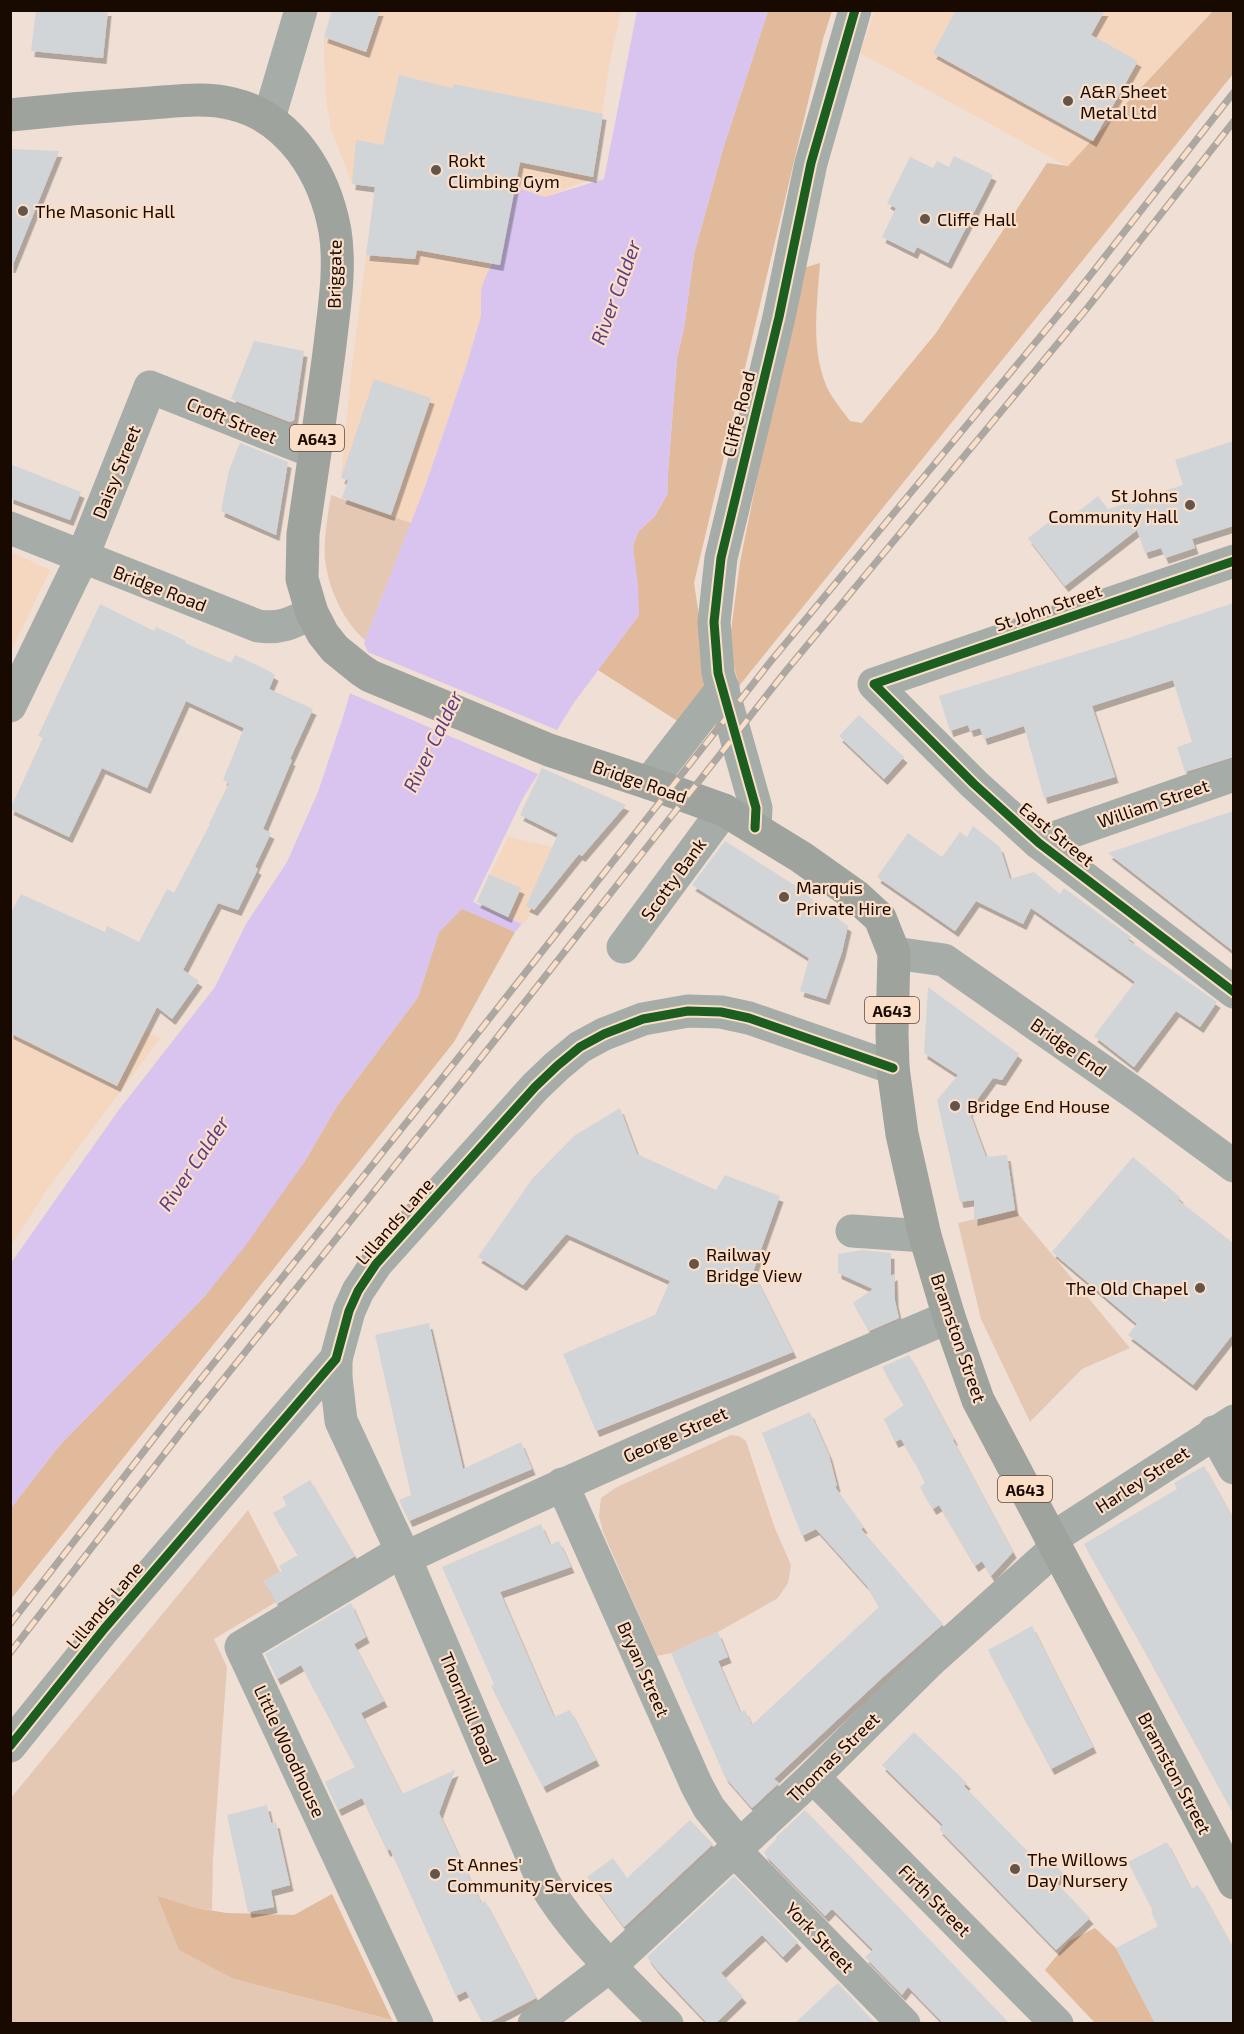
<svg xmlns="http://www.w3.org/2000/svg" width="1244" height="2034" font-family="'Exo 2',sans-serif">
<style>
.built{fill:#f5d6bf}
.green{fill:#e5c8b4}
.forest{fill:#e1ba9c}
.water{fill:#d8c4ef}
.pier{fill:#efdfd4}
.building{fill:#d2d5d7;filter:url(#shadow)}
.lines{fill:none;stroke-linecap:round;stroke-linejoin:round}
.minor{stroke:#a6aca8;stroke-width:33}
.major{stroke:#9ea39e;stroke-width:33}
.rail-casing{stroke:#aca8a1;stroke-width:7}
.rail{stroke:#fbdec8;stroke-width:4.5;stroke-dasharray:14;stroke-linecap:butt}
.cycleway-casing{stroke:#fbdec8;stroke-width:13}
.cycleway{stroke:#1b5e20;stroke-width:9}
.poi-dot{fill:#64554b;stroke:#fbdec8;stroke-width:2}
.labels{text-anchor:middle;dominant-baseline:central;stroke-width:4.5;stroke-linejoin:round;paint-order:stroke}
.shield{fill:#fbdec8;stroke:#5d4a3d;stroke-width:1.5}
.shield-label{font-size:16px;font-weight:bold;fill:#190a01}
.poi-label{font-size:18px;fill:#190a01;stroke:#fbdec8;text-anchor:start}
.street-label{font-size:18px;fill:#190a01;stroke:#fbdec8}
.water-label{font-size:20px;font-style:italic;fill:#5a3d88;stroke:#fbdec8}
</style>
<defs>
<filter id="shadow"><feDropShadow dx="3.5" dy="6" stdDeviation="0" flood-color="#0004"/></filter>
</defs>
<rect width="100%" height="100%" fill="#efdfd4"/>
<g class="built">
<polygon points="332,11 621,11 609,65 593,178 545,197 510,185 498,254 481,290 481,316 467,364 426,484 411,523 342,498 348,480 341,478 351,374 375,187 352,184 331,129 326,99 324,53 324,37"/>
<polygon points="875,11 1213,11 1093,141 1067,166 860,53"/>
<polygon points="11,552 50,570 11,651"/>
<polygon points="508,837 552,847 576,858 523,924 477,902"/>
<polygon points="11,966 160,1038 47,1190 11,1245"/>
</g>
<g class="green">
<path d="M331 495 411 523 365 640C345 623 330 592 326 566 322 547 328 514 331 495Z"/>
<polygon points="1015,1210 1130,1348 1082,1369 1030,1422 981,1319 958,1223"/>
<polygon points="731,1435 739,1436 746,1441 774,1526 791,1565 788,1583 778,1598 718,1632 671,1653 657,1656 603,1532 599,1516 601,1498 617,1487"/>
<polygon points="248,1510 280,1572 264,1581 276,1602 214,1639 227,1667 213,1859 212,1910 196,1908 157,1897 234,1979 392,2020 394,2023 11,2023 10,1799"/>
</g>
<g class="forest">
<polygon points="768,11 832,11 823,39 694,583 711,693 682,724 598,670 639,615 633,546 638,532 655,516 668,493 668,472 677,358 684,328 694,254 723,149"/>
<path d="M1213 11H1233V74L739 686 729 646 740 562 800 269 820 263C817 306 809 356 831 395 837 404 844 413 850 421L862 423 936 333 1047 163 1068 166Z"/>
<polygon points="462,908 515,932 454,1042 11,1599 11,1508 59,1446 205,1296 305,1161 337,1106 418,997 439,932"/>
<polygon points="332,1894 392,2020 234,1979 179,1950 157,1896 196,1908 227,1913 294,1915"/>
<polygon points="1095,1928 1116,1948 1155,2023 1095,2023 1045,1970 1069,1941"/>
</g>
<polygon class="water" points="637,11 768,11 723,149 694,254 684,328 677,358 668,472 668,493 655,516 638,532 633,546 638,585 639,615 573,704 557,730 538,774 523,798 473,902 522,924 515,932 462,909 439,932 418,997 337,1106 305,1161 246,1245 205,1296 59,1446 11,1508 11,1263 118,1111 215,987 246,924 287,862 318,792 344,714 365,640 426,484 467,364 481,316 481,290 486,276 498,254 510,185 545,197 604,179"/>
<polygon class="pier" points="362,639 368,652 557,730 538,774 347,692"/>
<g class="building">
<polygon points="36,10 108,10 103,58 31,51"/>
<polygon points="332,10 380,10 366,52 324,37"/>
<polygon points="956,10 1105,10 1091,35 1138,61 1093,141 933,53"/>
<polygon points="399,75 452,88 454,84 603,114 593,177 520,162 500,265 417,250 415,259 366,255 375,187 352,184 356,140 383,145"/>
<polygon points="10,149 59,151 12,267 10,267"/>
<polygon points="954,156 993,175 948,263 917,247 914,253 882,237 896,208 887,203 910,157 933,168 937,161 949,167"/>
<polygon points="254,341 304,351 294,420 290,422 231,399"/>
<polygon points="374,379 431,398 391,515 342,498 348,480 341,478"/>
<polygon points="1233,441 1233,526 1192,539 1195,548 1165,558 1161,548 1145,553 1137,530 1065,586 1028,538 1058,515 1064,523 1098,496 1108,509 1183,485 1175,460"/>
<polygon points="240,443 288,462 276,535 221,511 229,470"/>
<polygon points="10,464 81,492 70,520 10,498"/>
<polygon points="1233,603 1233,757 1185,772 1177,747 1192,742 1173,680 1092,706 1115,777 1044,798 1024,726 984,739 980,728 970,731 968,725 950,731 939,696 1116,642"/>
<polygon points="100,604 154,631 156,627 186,641 185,643 231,663 235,655 267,670 275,675 269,689 313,709 290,759 292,760 263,829 271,833 255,867 258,869 238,910 218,903 183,970 199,981 172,1019 157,1007 117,1086 10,1033 10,914 21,894 105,932 107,926 139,942 167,889 174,893 210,824 209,824 229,783 223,780 244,728 186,701 147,788 102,768 69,837 10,809 43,738 38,736"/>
<polygon points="859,715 904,757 884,779 839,736"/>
<polygon points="542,768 626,805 582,856 579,854 534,910 526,906 558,834 520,815"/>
<polygon points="1233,811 1233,951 1108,853"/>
<polygon points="973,826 1000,847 1010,879 1034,872 1060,894 1064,888 1131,937 1128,940 1217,1002 1200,1027 1176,1011 1134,1067 1094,1036 1135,982 1123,973 1031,908 1023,924 976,901 955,931 877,877 908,833 942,857 960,832 967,837"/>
<polygon points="725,841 810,895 809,897 848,926 842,952 826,999 800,991 809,958 692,885"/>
<polygon points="489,874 521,888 508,917 477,902"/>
<polygon points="928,987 1019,1054 1002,1080 993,1078 969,1111 986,1157 1007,1155 1015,1210 974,1220 974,1200 960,1202 937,1100 958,1075 924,1053"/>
<polygon points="620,1108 637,1154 716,1190 725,1175 780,1196 753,1272 793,1352 596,1431 563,1354 655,1315 670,1281 566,1234 523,1285 478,1257 532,1179 574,1136"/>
<polygon points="1133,1157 1180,1197 1178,1200 1233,1243 1233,1334 1193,1385 1128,1335 1137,1324 1052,1252"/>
<polygon points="862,1250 891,1253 891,1276 894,1274 895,1301 899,1318 869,1331 853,1303 873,1289 838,1273 838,1254"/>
<polygon points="429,1323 463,1469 521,1442 532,1469 409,1521 399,1500 411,1495 375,1335"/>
<polygon points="909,1355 954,1439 953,1440 1013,1552 991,1576 982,1561 975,1566 939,1505 933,1509 920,1487 925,1483 914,1461 901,1439 895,1442 884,1419 904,1405 882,1367"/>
<polygon points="810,1412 829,1455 837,1486 835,1487 864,1527 861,1529 943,1624 883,1677 774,1779 779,1783 752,1808 725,1777 671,1653 718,1632 728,1657 718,1661 740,1712 745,1710 752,1725 879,1607 867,1586 816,1529 802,1536 762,1433"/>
<polygon points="1204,1466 1233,1518 1233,1813 1138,1639 1084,1544 1177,1489 1174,1483"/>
<polygon points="310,1480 355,1556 277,1604 264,1581 282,1571 279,1566 298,1555 273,1513 287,1505 282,1497"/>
<polygon points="541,1524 550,1545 559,1541 571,1567 500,1592 554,1717 570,1710 596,1760 543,1787 491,1686 494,1684 442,1567"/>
<polygon points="351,1603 366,1637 354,1644 384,1701 361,1713 402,1794 455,1770 439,1813 481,1903 485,1901 536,1998 486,2024 483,2024 466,1991 456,1996 390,1849 387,1851 362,1798 338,1810 325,1782 355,1767 301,1665 277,1679 265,1654"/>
<polygon points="1032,1626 1093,1747 1051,1769 988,1650"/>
<polygon points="914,1732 967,1783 964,1786 1038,1862 1046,1855 1063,1873 1055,1881 1090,1918 1056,1950 939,1829 943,1825 882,1765"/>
<polygon points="267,1805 271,1823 276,1822 290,1885 271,1890 274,1907 248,1912 227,1815"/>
<polygon points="805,1810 869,1876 1010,2024 944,2024 908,1987 902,1995 865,1957 873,1950 832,1909 825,1916 766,1856 764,1852 777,1838 776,1837"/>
<polygon points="690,1820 713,1844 624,1927 587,1877 613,1858 627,1878"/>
<polygon points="1167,1842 1191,1889 1198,1885 1233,1948 1233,2024 1155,2024 1116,1948 1158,1926 1151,1912 1153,1911 1128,1862"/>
<polygon points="734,1876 798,1942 783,1957 762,1935 721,1973 743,1997 715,2024 708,2024 658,1971 647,1957"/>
<polygon points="838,1983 876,2024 794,2024 828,1992"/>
</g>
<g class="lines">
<g class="minor">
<polyline points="269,118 301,10"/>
<path d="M10 528 258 626C281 629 292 623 312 613"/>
<polyline points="1234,561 874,684 974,784 1039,843 1234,992"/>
<polyline points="10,706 82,558 150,387 314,452"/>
<polyline points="649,783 723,688"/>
<polyline points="755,828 756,808 718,673 714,622 721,558 779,317 811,163 855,10"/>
<polyline points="1039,843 1234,775"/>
<polyline points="623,947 724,810"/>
<polyline points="894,953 944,960 1140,1097 1234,1166"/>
<polyline points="852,1231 925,1236"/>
<path d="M336 1359V1377L341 1421 405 1558 541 1877C570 1931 624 1980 667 2024"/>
<polyline points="1214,1432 1234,1468"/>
<polyline points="562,1484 697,1786 709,1808 740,1846"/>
<polyline points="1051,1539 1234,1421"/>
<polyline points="402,1551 241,1647 417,2024"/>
<path d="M405 1558C584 1473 766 1394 949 1317"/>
<polyline points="10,1746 104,1629 336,1359 349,1311 358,1291 376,1264 535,1087 557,1066 580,1047 604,1034 643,1019 688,1011 721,1012 749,1018 893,1068"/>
<polyline points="813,1777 1057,2024"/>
<polyline points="735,1851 904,2024"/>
<polyline points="534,2024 610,1966 813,1777 929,1662 1056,1548"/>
</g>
<path class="major" d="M10 115C57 110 104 106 151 103 178 101 206 97 233 104 291 118 325 175 335 231 341 268 334 308 330 345 322 408 312 471 303 534L302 579 312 613 323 634 335 649 361 670 370 676 549 750 649 783 724 810 801 857 856 896 880 918 894 953 892 1033 893 1068 902 1134 925 1236 949 1317 978 1400 1234 1883"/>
<g class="rail-casing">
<g id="rail">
<polyline points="10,1624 172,1415 455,1062 771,661 1074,296 1234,92"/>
<polyline points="10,1653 186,1426 469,1073 785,672 1088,307 1234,121"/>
</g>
</g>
<use href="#rail" class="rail"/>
<g class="cycleway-casing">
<g id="cycleway">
<polyline points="1234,561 874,684 974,784 1039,843 1234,992"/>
<polyline points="755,828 756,808 718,673 714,622 721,558 779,317 811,163 855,10"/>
<polyline points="10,1746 104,1629 336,1359 349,1311 358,1291 376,1264 535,1087 557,1066 580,1047 604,1034 643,1019 688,1011 721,1012 749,1018 893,1068"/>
</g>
</g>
<use href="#cycleway" class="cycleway"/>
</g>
<g class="poi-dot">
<circle cx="1068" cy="101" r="6"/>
<circle cx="436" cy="170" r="6"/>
<circle cx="23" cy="211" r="6"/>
<circle cx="925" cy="219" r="6"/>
<circle cx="1190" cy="505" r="6"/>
<circle cx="784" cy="897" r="6"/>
<circle cx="955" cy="1106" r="6"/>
<circle cx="694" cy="1264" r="6"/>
<circle cx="1200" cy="1288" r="6"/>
<circle cx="1015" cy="1869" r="6"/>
<circle cx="435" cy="1874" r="6"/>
</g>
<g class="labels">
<g class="shield">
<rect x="290" y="425" width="54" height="26" rx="4.5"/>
<rect x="865" y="997" width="54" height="26" rx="4.5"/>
<rect x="998" y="1476" width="54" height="26" rx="4.5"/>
</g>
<g class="shield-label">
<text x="317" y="438">A643</text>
<text x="892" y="1010">A643</text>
<text x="1025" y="1489">A643</text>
</g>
<g class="poi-label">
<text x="1080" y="91">A&amp;R Sheet<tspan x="1080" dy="21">Metal Ltd</tspan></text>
<text x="448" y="160">Rokt<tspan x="448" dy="21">Climbing Gym</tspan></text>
<text x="35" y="211">The Masonic Hall</text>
<text x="937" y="219">Cliffe Hall</text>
<text x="1178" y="495" text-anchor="end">St Johns<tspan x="1178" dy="21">Community Hall</tspan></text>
<text x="796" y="887">Marquis<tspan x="796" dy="21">Private Hire</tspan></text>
<text x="967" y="1106">Bridge End House</text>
<text x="706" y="1254">Railway<tspan x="706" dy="21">Bridge View</tspan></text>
<text x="1188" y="1288" text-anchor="end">The Old Chapel</text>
<text x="1027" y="1859">The Willows<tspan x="1027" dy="21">Day Nursery</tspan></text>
<text x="447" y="1864">St Annes'<tspan x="447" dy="21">Community Services</tspan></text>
</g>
<g class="street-label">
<text transform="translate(334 274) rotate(-89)">Briggate</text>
<text transform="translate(738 414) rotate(-76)">Cliffe Road</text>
<text transform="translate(232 420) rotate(22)">Croft Street</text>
<text transform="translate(116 472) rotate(-68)">Daisy Street</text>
<text transform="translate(160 588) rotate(21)">Bridge Road</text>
<text transform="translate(1048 607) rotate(-19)">St John Street</text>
<text transform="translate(640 781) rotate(19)">Bridge Road</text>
<text transform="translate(1153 803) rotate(-19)">William Street</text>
<text transform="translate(1057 834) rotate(39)">East Street</text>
<text transform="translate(673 879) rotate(-54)">Scotty Bank</text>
<text transform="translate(1069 1047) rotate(35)">Bridge End</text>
<text transform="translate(394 1221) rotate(-49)">Lillands Lane</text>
<text transform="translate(959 1338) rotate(71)">Bramston Street</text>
<text transform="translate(675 1434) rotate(-24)">George Street</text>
<text transform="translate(1142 1479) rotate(-33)">Harley Street</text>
<text transform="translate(104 1605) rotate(-50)">Lillands Lane</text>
<text transform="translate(644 1669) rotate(66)">Bryan Street</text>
<text transform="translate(469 1708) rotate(67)">Thornhill Road</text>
<text transform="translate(290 1751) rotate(65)">Little Woodhouse</text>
<text transform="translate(833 1757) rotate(-44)">Thomas Street</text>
<text transform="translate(1175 1773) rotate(62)">Bramston Street</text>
<text transform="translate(935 1900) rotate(45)">Firth Street</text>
<text transform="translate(820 1937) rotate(46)">York Street</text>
</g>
<g class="water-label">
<text transform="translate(615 292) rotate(-70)">River Calder</text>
<text transform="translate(432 741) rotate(-64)">River Calder</text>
<text transform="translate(193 1163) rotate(-56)">River Calder</text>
</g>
</g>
<rect width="1244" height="2034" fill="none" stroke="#190a01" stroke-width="24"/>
</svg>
